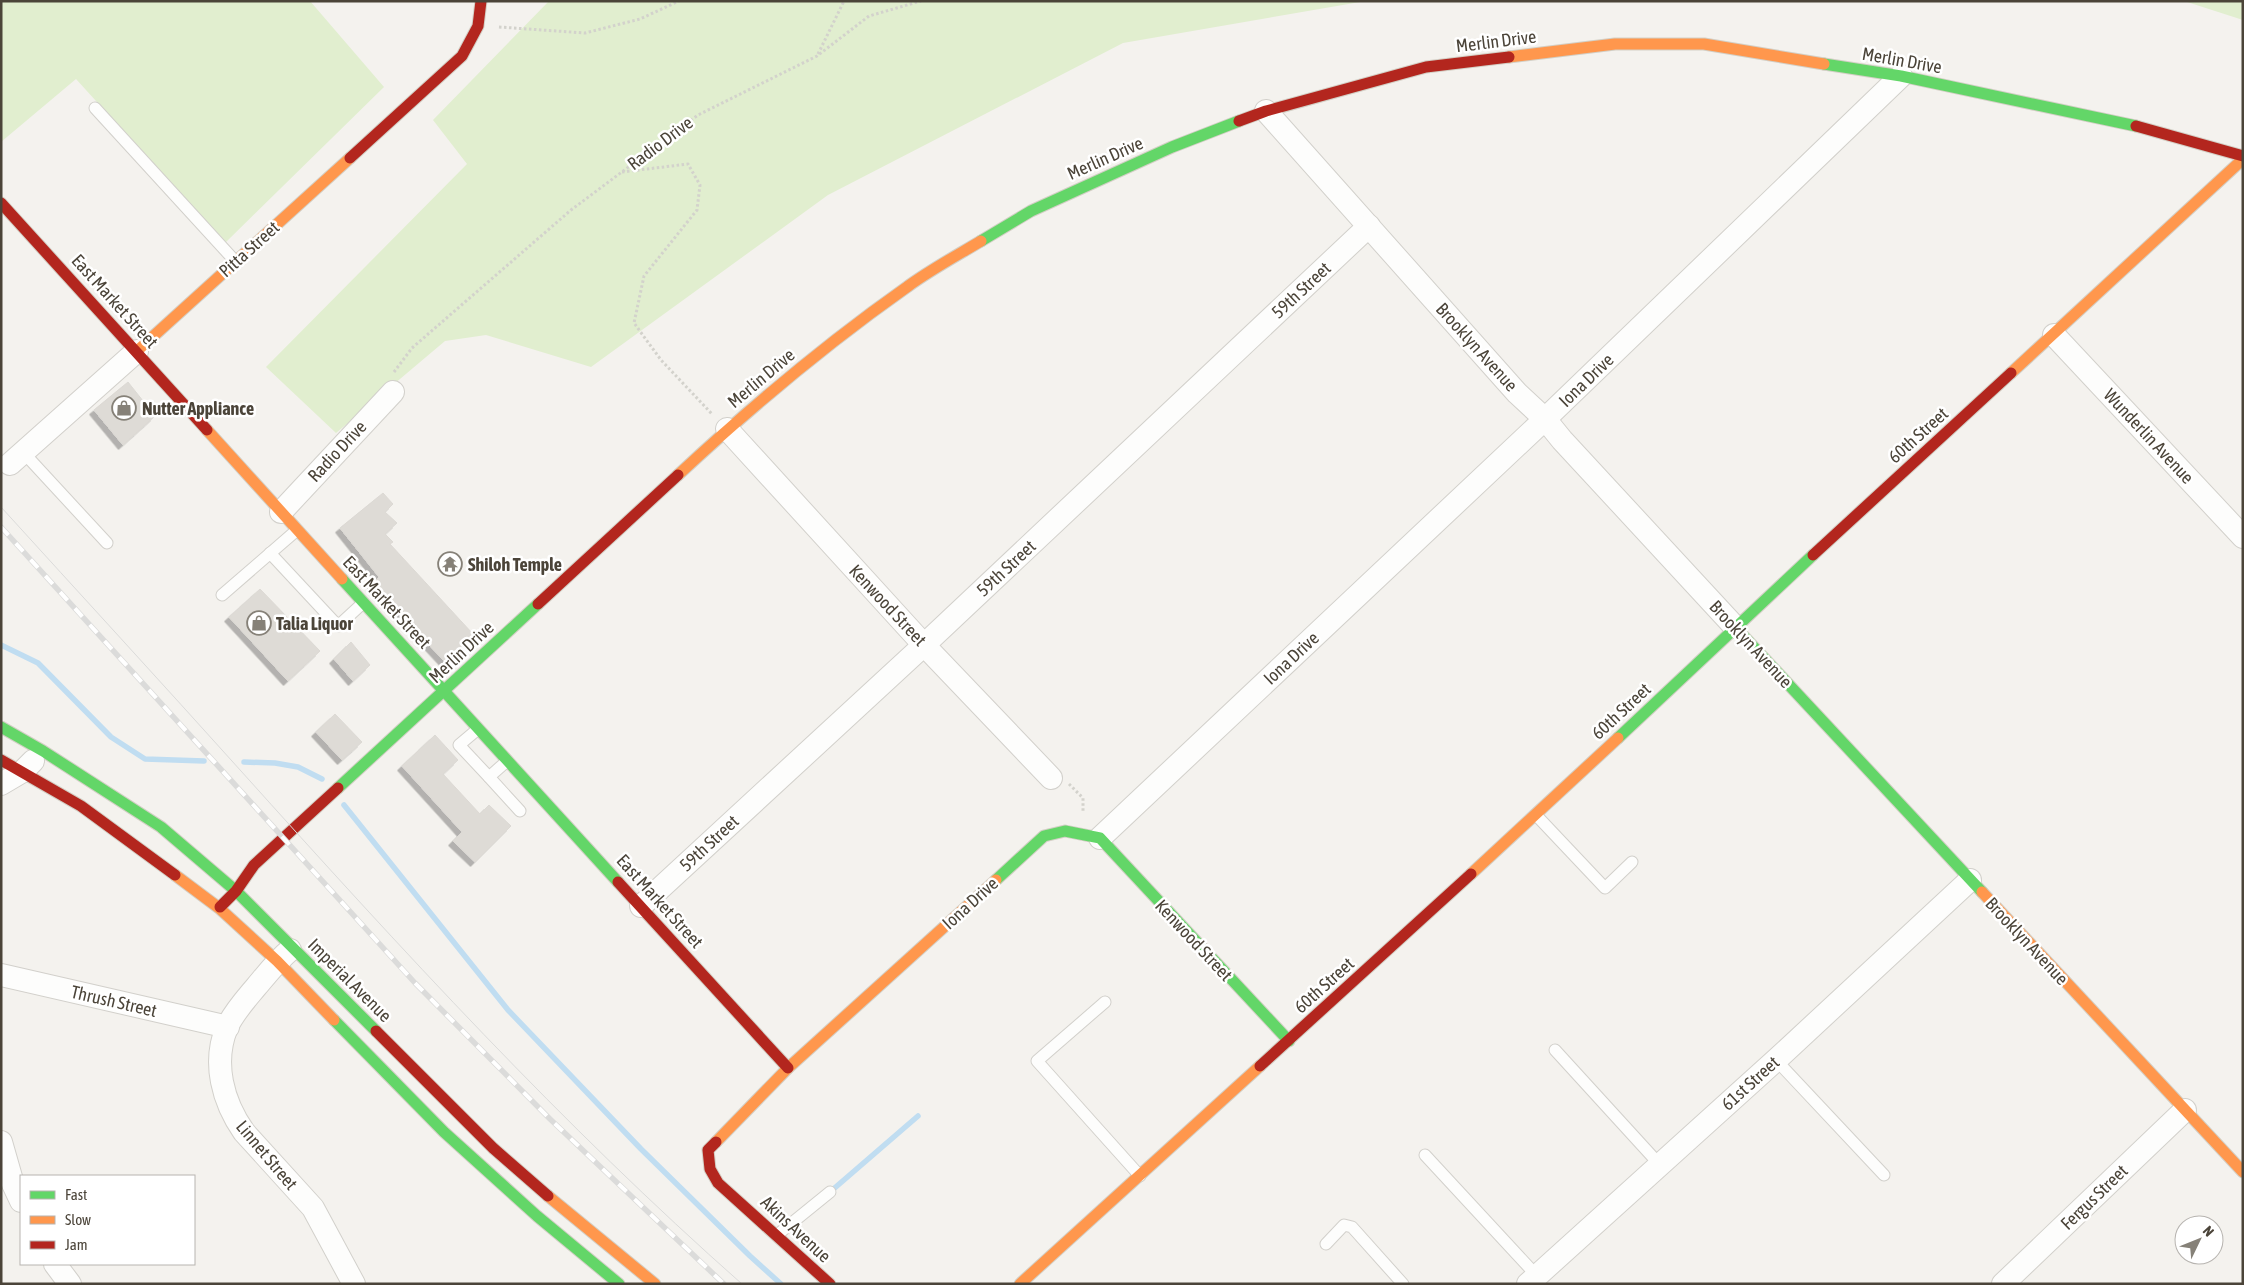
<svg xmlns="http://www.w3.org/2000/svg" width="2244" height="1285" font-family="'Asap Condensed',sans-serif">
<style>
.green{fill:#e1eecf}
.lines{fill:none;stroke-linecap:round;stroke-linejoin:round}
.stream{stroke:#c0ddf1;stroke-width:5.5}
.building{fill:#dedbd6;stroke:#dcd9d4;filter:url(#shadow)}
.lane-casing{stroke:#d2d0cb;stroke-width:13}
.street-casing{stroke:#d2d0cb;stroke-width:24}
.fast-casing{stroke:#d3cfc5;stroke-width:13}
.slow-casing{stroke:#d3cfc5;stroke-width:13}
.jam-casing{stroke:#d3cfc5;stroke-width:13}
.path{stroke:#d3d2cc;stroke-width:3;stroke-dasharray:2.5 2.5;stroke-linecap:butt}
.lane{stroke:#fdfdfc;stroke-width:11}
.street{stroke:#fdfdfc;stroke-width:22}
.fast{stroke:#63d668;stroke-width:11}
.slow{stroke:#ff974d;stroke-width:11}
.jam{stroke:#b3261e;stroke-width:11}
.tram{stroke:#dbdbda;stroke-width:1}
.rail-casing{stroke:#dbdbda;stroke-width:5.5}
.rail{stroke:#fff;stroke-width:4;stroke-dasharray:11;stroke-linecap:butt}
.labels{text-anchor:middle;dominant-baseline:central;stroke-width:5;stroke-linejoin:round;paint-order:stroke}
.street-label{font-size:18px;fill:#4b4439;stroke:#fff}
.poi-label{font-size:18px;font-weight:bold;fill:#4b4439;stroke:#fff;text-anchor:start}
</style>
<defs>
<filter id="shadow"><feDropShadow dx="-4.5" dy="4.5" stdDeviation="0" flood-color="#0004"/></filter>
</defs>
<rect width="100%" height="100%" fill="#f4f2ee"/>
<g class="green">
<polygon points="1,1 310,1 384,87 225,243 76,79 1,142"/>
<polygon points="549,1 1366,1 1123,43 828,195 591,367 486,335 445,341 336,433 266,367 467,164 433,120"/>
<polygon points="2184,1 2243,1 2243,20"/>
</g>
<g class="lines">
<g class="stream">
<polyline points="1,645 38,663 111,737 145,759 204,761"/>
<polyline points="244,762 275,763 298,767 322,779"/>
<polyline points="344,805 508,1010 641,1149 750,1256 781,1284"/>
<polyline points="830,1192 918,1116"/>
</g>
</g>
<g class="building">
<polygon points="128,382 155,416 123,445 94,410"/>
<polygon points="383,493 393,504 385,512 397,523 385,534 393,542 390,544 473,634 445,662 372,584 379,577 340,528"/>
<polygon points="260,589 320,651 288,681 229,617"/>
<polygon points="351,642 370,665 353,681 334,659"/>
<polygon points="335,714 362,742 342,760 316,732"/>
<polygon points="435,735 458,760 443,774 480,814 489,805 511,826 475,862 453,841 462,832 402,766"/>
</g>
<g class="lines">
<g class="lane-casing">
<g id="lane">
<polyline points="95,108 235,261"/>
<polyline points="23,452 107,543"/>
<polyline points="270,553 338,626 363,603"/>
<polyline points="222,595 297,530"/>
<polyline points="478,729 459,745 489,777 507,761"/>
<polyline points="489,777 520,811"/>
<polyline points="1536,815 1605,888 1632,862"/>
<polyline points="1105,1002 1037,1061 1140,1176"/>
<polyline points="1555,1050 1660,1165"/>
<polyline points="1776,1060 1884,1175"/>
<polyline points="1425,1155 1537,1276"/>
<polyline points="777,1235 830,1192"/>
<polyline points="1326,1244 1344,1225 1352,1227 1403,1284"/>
</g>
</g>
<g class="street-casing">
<g id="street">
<polyline points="1266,111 1517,393 1545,419 1562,440 1735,627"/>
<polyline points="2054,335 2243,537"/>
<polyline points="727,429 924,645 1051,778"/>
<polyline points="10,464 137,351"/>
<polyline points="281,512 393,392"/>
<polyline points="1,784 23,771 33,761"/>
<polyline points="1100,838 1545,419 1901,76"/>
<polyline points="641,906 924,645 1369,226"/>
<path d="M290 950C277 961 267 974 256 987 246 999 234 1012 227 1027 212 1063 223 1102 244 1132L313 1208 354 1284"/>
<polyline points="1,975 228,1027"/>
<polyline points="1,1142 13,1184 21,1201"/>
<polyline points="55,1264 70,1284"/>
<polyline points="1528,1284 1776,1060 1970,880"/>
<polyline points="2003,1284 2185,1110"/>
</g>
</g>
<g class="fast-casing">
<g id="fast">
<polyline points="1824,64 1901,76 2136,126"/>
<polyline points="981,241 1031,211 1172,147 1239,121"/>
<polyline points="342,579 618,882"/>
<polyline points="1735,627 1982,892"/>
<polyline points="1,727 43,751 161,827 236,891 376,1031"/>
<polyline points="1618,738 1813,555"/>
<polyline points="338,788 538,604"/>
<polyline points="996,880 1044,836 1065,831 1100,838 1289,1041"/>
<polyline points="334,1020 444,1132 537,1216 619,1284"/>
</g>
</g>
<g class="slow-casing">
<g id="slow">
<polyline points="1509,57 1615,44 1704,44 1824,64"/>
<polyline points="137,351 350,158"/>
<polyline points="2011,373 2243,159"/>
<polyline points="207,430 342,579"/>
<path d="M678 475C750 408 826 344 907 287 930 270 956 256 981 241"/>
<polyline points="1471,874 1618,738"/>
<polyline points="175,875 219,908 277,961 334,1020"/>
<polyline points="1982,892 2243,1172"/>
<polyline points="716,1142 788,1068 996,880"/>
<polyline points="548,1196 655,1284"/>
<polyline points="1020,1284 1260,1066"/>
</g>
</g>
<g class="jam-casing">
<g id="jam">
<polyline points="1239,121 1266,111 1426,67 1509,57"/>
<polyline points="2136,126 2243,156"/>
<polyline points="350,158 462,56 478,26 481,1"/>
<polyline points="1,203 207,430"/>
<polyline points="1813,555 2011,373"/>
<polyline points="538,604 678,475"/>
<polyline points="1,760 81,806 175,875"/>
<polyline points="618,882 788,1068"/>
<polyline points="220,907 236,891 254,865 338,788"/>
<polyline points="376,1031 493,1148 548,1196"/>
<polyline points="1260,1066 1471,874"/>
<polyline points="716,1142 708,1150 710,1169 718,1183 830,1284"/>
</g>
</g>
<g class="path">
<polyline points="499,27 585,33 640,19 679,1"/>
<polyline points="818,54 844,1"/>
<polyline points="622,172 688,164 700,185 697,210 644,276 634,323 661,360 712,414"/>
<polyline points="394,372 412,348 571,210 698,115 817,56 869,16 921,1"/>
<polyline points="1069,784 1083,798 1083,813"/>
</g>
<use href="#lane" class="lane"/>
<use href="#street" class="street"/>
<use href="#fast" class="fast"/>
<use href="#slow" class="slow"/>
<use href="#jam" class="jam"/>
<path class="tram" d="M1 507C81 595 161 682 241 771 401 949 562 1125 742 1284"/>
<g class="rail-casing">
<polyline id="rail" points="1,527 415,983 550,1119 724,1284"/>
</g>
<use href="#rail" class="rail"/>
</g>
<defs>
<g id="shop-ring" transform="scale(1.25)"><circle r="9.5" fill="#fff" stroke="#868178" stroke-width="1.5"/><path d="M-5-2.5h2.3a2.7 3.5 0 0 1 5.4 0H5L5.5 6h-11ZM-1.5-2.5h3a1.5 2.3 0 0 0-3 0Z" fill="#868178"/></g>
<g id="temple-ring" transform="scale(1.25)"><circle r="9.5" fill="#fff" stroke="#868178" stroke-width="1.5"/><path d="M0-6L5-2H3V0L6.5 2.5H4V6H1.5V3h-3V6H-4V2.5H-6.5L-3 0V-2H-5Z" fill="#868178"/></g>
</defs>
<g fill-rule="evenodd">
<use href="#shop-ring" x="124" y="408"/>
<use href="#temple-ring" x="450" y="564"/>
<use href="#shop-ring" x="259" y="623"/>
</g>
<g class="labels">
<g class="street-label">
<text transform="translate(1496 41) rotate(-7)">Merlin Drive</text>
<text transform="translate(1902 60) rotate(10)">Merlin Drive</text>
<text transform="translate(660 143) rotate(-37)">Radio Drive</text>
<text transform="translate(1105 158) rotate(-24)">Merlin Drive</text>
<text transform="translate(249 249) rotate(-42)">Pitta Street</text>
<text transform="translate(1301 290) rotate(-43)">59th Street</text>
<text transform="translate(115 301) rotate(48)">East Market Street</text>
<text transform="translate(1477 347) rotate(48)">Brooklyn Avenue</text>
<text transform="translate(761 378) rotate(-40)">Merlin Drive</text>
<text transform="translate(1586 380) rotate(-44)">Iona Drive</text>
<text transform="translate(1918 435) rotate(-42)">60th Street</text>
<text transform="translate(2149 436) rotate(47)">Wunderlin Avenue</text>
<text transform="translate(337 451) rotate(-47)">Radio Drive</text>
<text transform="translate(1006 568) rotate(-43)">59th Street</text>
<text transform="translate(387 602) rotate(47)">East Market Street</text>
<text transform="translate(888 605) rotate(47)">Kenwood Street</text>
<text transform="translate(1751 644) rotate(47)">Brooklyn Avenue</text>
<text transform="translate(461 652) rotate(-43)">Merlin Drive</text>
<text transform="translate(1291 658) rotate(-43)">Iona Drive</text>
<text transform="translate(1621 711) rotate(-43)">60th Street</text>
<text transform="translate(709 843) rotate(-43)">59th Street</text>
<text transform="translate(660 901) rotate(48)">East Market Street</text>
<text transform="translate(970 903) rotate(-42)">Iona Drive</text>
<text transform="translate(1194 940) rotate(47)">Kenwood Street</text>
<text transform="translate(2027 941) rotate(47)">Brooklyn Avenue</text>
<text transform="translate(350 980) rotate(45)">Imperial Avenue</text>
<text transform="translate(1324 985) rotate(-42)">60th Street</text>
<text transform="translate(114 1001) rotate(13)">Thrush Street</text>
<text transform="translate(1750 1083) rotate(-42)">61st Street</text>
<text transform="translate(267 1155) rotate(50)">Linnet Street</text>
<text transform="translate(2094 1197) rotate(-44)">Fergus Street</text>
<text transform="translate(796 1229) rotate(43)">Akins Avenue</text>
</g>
<g class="poi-label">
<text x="142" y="408">Nutter Appliance</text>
<text x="468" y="564">Shiloh Temple</text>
<text x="276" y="623">Talia Liquor</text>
</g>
</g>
<rect width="2244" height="1285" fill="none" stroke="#4b4439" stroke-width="5"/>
<rect x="20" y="1175" width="175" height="90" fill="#ffffff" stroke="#b7b4b0"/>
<rect x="30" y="1191" width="25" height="8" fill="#63d668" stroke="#b7b4b0"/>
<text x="65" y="1200" font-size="15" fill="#4b4439">Fast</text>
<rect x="30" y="1216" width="25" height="8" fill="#ff974d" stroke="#b7b4b0"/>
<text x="65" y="1225" font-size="15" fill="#4b4439">Slow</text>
<rect x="30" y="1241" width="25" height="8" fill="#b3261e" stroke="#b7b4b0"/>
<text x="65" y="1250" font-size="15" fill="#4b4439">Jam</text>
<g transform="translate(2199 1240) rotate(47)"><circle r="24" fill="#ffffff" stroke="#b7b4b0"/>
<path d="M0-4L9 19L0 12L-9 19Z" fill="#868178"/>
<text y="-8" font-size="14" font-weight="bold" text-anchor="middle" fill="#4b4439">N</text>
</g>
</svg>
